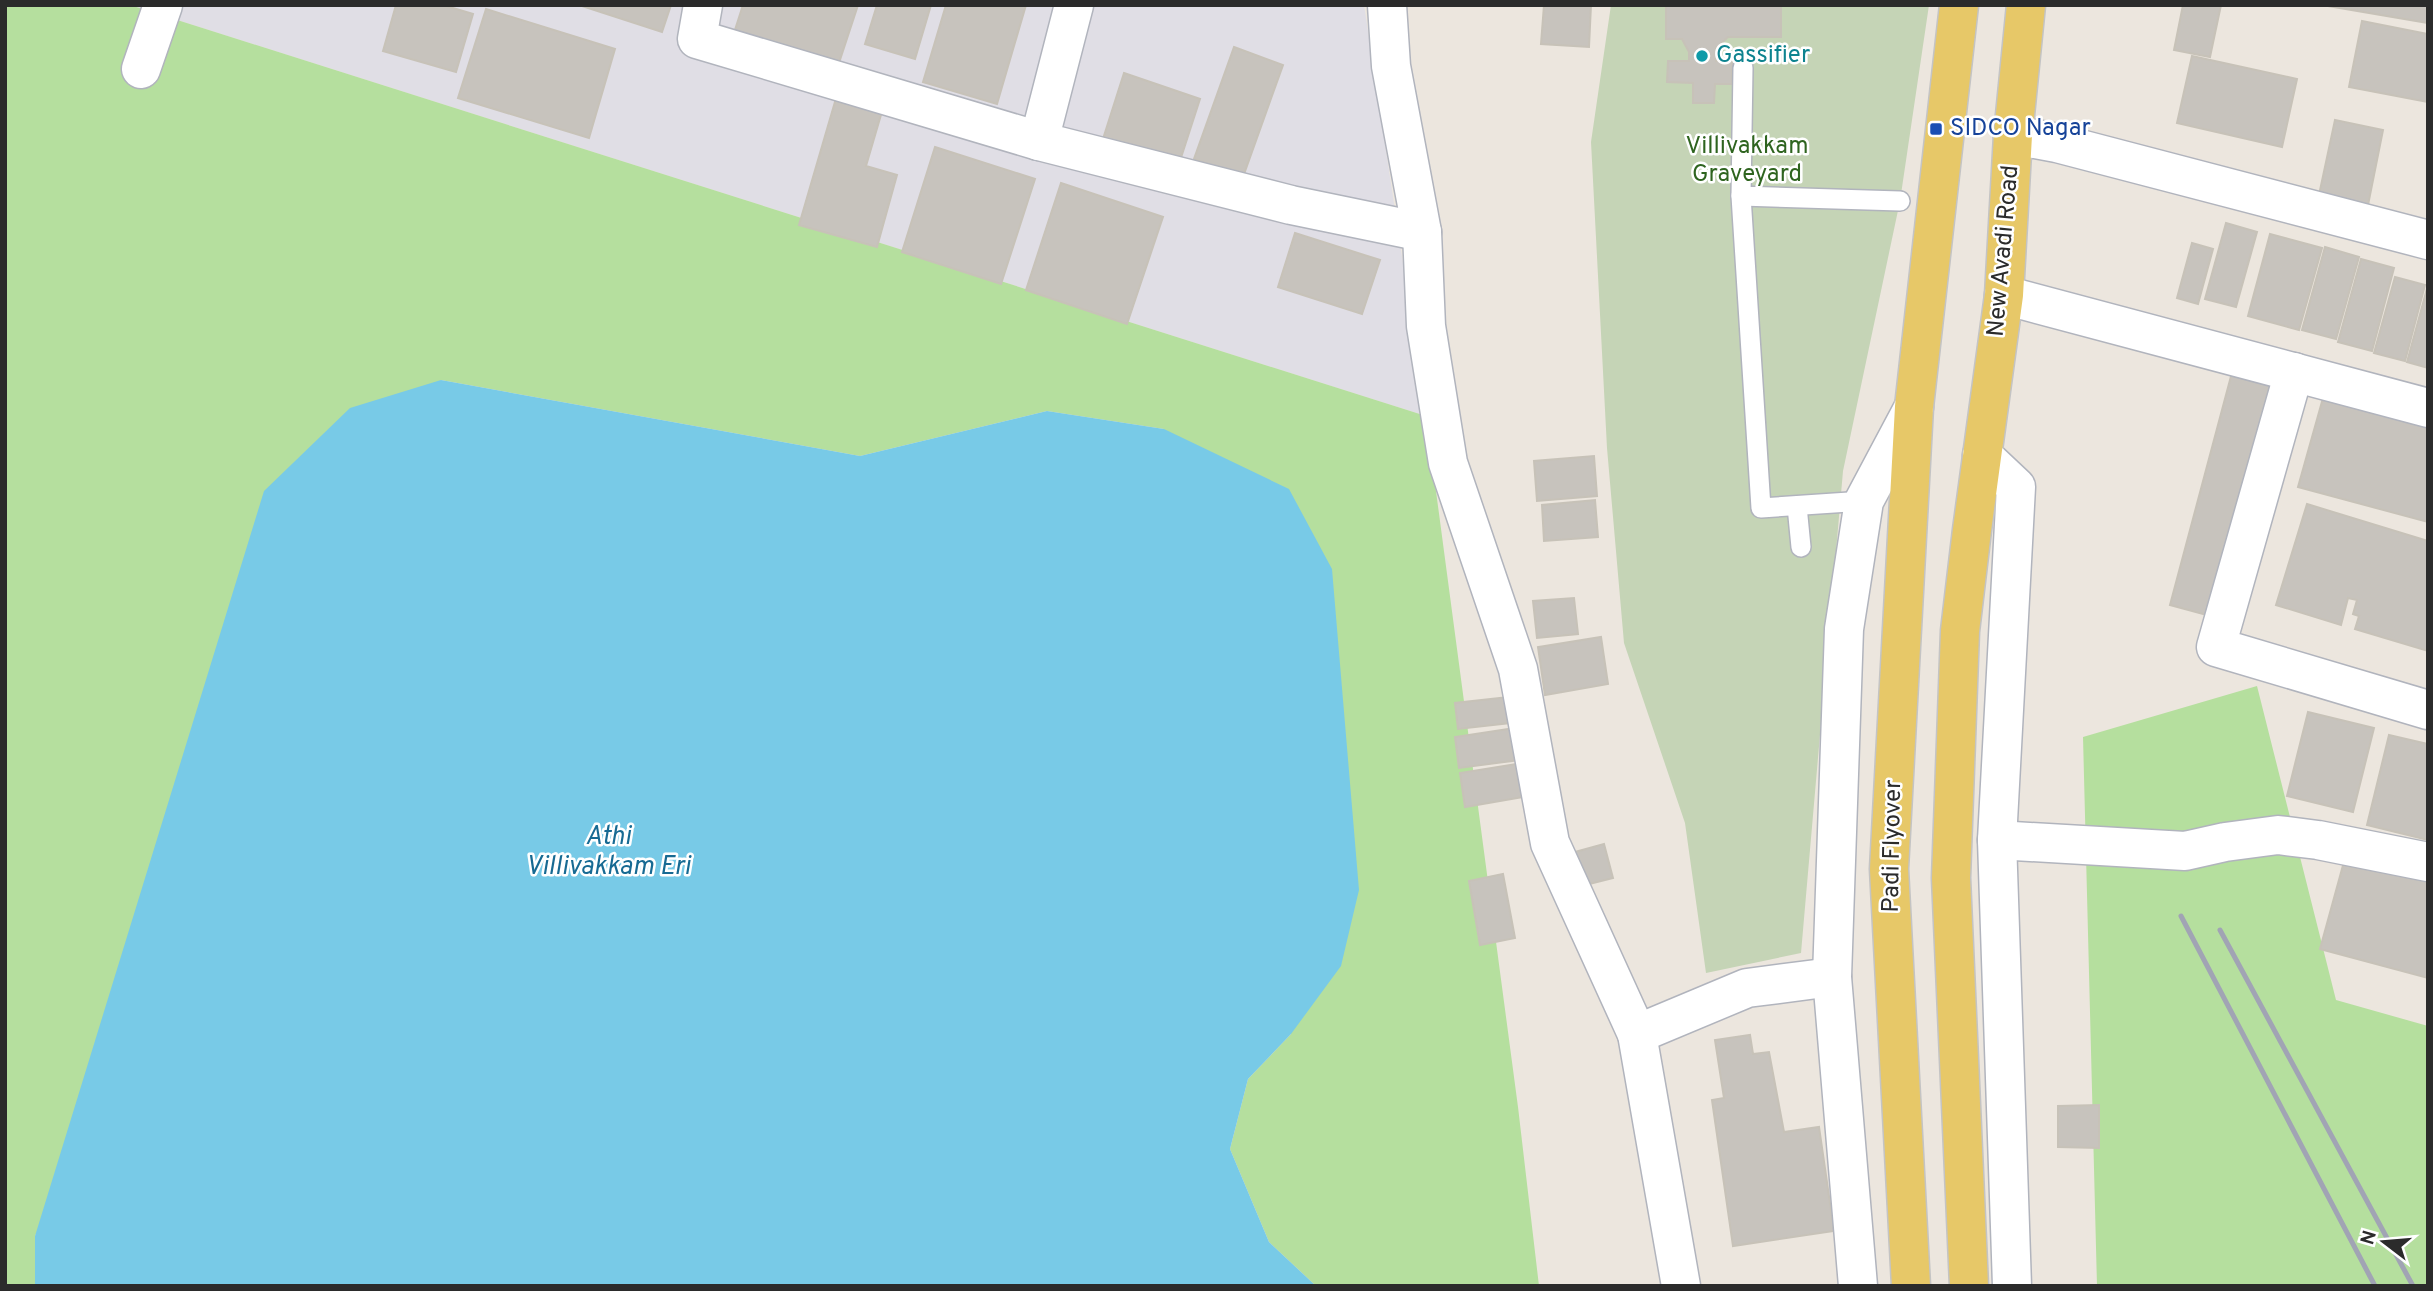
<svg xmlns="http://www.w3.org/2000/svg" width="2433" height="1291" font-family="Overpass,sans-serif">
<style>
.industrial{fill:#e0dee5}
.green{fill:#b5df9e}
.cemetery{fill:#c5d4b6}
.water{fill:#78cae7}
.building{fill:#c7c3bd;stroke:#c7c2b8;stroke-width:2}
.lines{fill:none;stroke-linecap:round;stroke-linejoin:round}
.service-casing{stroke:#b1b4bd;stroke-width:22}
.minor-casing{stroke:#b1b4bd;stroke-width:41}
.tertiary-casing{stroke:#b1b4bd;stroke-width:41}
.primary-casing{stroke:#c4c4c4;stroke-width:41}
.service{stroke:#fff;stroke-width:19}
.minor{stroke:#fff;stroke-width:38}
.tertiary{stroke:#fff;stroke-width:38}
.primary{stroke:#e7c868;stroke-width:38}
.rail{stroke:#a1a4b4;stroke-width:5}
.culture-dot{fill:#0f9aa8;stroke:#fff;stroke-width:2.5}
.transit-dot{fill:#1a4fb4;stroke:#fff;stroke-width:2.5}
.labels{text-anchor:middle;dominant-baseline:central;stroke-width:5;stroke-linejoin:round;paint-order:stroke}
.culture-label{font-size:24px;fill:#0d838f;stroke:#fff;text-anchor:start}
.transit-label{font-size:24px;fill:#164399;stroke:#fff;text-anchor:start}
.park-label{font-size:24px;fill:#2e641f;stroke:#fff}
.street-label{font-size:24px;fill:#2b2b2b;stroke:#fff}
.water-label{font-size:26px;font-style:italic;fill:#176a93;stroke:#fff}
</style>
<rect width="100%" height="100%" fill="#ece6de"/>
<polygon class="industrial" points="130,5 1364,5 1426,416"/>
<g class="green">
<polygon points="5,5 130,5 1426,416 1518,1107 1539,1286 1316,1286 1269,1242 1230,1149 1248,1079 1291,1034 1164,429 1047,411 860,456 441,380 35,1236 35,1286 5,1286"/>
<polygon points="2257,686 2336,1000 2428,1026 2428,1286 2097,1286 2083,737"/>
</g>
<polygon class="cemetery" points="1611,5 1929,5 1900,201 1843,471 1801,953 1706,973 1685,823 1624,643 1607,448 1591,142"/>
<polygon class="water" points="441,380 860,456 1047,411 1164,429 1289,489 1332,569 1359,890 1341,966 1291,1034 1248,1079 1230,1149 1269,1242 1316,1286 35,1286 35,1236 264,491 350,408"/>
<g class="building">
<polygon points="396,5 443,5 473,14 456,72 383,51"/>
<polygon points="579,5 671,5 662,32"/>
<polygon points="743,5 858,5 837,69 733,36"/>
<polygon points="877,5 931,5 915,59 865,44"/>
<polygon points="946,5 1026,5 997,104 923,82"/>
<polygon points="1544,5 1591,5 1589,47 1541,44"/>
<polygon points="1666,5 1781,5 1781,37 1728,37 1716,48 1716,61 1732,61 1732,84 1715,84 1714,103 1693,103 1693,83 1667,82 1668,61 1689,61 1689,52 1682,39 1666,39"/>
<polygon points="2183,5 2221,5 2210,57 2174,50"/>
<polygon points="2322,5 2428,5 2428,23"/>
<polygon points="486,9 615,49 589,138 458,98"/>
<polygon points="2362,21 2428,34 2428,102 2349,87"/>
<polygon points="1234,47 1283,65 1243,177 1194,159"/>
<polygon points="2192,56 2297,79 2282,147 2177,123"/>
<polygon points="1124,73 1200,99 1178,167 1102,142"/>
<polygon points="837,95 883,108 866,166 897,175 877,247 799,225"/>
<polygon points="2335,120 2383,130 2368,205 2319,195"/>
<polygon points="935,147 1035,179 1001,284 902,252"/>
<polygon points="1061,183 1163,217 1127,324 1026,290"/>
<polygon points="2226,223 2257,232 2236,307 2205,299"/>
<polygon points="1295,233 1380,260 1362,314 1278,287"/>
<polygon points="2270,234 2322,248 2299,330 2248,316"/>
<polygon points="2192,243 2213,249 2198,304 2177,298"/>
<polygon points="2325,247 2359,257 2336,339 2302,330"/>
<polygon points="2361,259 2394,268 2372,351 2338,342"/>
<polygon points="2395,277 2425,285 2405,361 2374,353"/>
<polygon points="2428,285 2428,368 2407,362"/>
<polygon points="2234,365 2282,378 2218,618 2170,605"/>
<polygon points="2325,391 2428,418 2428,522 2298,487"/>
<polygon points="1594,456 1597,496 1537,501 1534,461"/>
<polygon points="1595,500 1598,537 1544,541 1542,505"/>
<polygon points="2307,504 2428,541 2428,651 2355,629 2359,616 2353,614 2357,600 2348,598 2341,625 2276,605"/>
<polygon points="1574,598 1578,634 1537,638 1533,601"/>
<polygon points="1601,637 1608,684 1545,695 1538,647"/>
<polygon points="1517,696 1519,722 1458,729 1455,703"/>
<polygon points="2308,712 2374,728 2353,812 2287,796"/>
<polygon points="1522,727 1527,759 1459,768 1455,737"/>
<polygon points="2389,735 2428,744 2428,840 2367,825"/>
<polygon points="1529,762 1534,795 1465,807 1460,773"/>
<polygon points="1604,844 1613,878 1585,885 1575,852"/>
<polygon points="2345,858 2428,881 2428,978 2320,949"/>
<polygon points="1503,874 1515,938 1480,945 1469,881"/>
<polygon points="1750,1035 1753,1054 1769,1052 1784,1132 1819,1127 1834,1231 1733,1246 1712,1100 1724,1098 1715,1040"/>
<polygon points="2099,1105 2099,1148 2058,1147 2058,1106"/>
</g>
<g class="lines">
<g class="service-casing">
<g id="service">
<polyline points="1743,68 1741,196 1900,201"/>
<polyline points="1741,196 1761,508 1864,501"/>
<polyline points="1797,506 1801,547"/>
</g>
</g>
<g class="minor-casing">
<g id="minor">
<polyline points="703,5 697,39 1039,141 1291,205 1422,232"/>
<polyline points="1387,5 1391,66 1422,232 1426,326 1448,463 1518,669 1550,843 1637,1034 1747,988 1832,977"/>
<polyline points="141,69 163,5"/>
<polyline points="2013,135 2057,143 2428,240"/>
<polyline points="1039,141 1074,5"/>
<polyline points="2004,295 2428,408"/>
<polyline points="2294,372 2216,647 2428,710"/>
<polyline points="1997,840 2185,851 2225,842 2278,835 2318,840 2428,862"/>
<polyline points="1637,1034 1681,1286"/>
</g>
</g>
<g class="tertiary-casing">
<g id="tertiary">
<polyline points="1982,455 2016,487 1997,840 2012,1286"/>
<polyline points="1858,1286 1832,977 1844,629 1864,501 1914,407"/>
</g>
</g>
<g class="primary-casing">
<g id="primary">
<polyline points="1911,1286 1889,869 1914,407 1959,5"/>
<polyline points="1969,1286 1951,878 1960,631 1972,530 2004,295 2013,135 2026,5"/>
</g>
</g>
<use href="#service" class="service"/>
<use href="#minor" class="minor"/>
<use href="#tertiary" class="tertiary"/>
<use href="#primary" class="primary"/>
<g class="rail">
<polyline points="2181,916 2375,1286"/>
<polyline points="2220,930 2413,1286"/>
</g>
</g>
<circle class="culture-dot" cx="1702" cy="56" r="7"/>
<rect class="transit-dot" x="1929" y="122" width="14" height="14" rx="3.5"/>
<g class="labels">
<g class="culture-label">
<text x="1716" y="56">Gassifier</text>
</g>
<g class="transit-label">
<text x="1950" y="129">SIDCO Nagar</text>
</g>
<g class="park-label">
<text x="1747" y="147">Villivakkam<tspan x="1747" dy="28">Graveyard</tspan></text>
</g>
<g class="street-label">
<text transform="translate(2004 251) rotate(-85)">New Avadi Road</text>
<text transform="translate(1893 846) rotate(-89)">Padi Flyover</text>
</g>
<g class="water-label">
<text x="608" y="837">Athi<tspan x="608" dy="30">Villivakkam Eri</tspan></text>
</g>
</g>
<rect width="2433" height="1291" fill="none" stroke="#2b2b2b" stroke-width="14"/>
<g transform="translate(2384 1242) rotate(286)" stroke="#ffffff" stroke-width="5" paint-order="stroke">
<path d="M0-5L12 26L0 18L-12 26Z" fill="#2b2b2b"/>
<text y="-10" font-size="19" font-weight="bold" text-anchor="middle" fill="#2b2b2b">N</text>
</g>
</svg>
